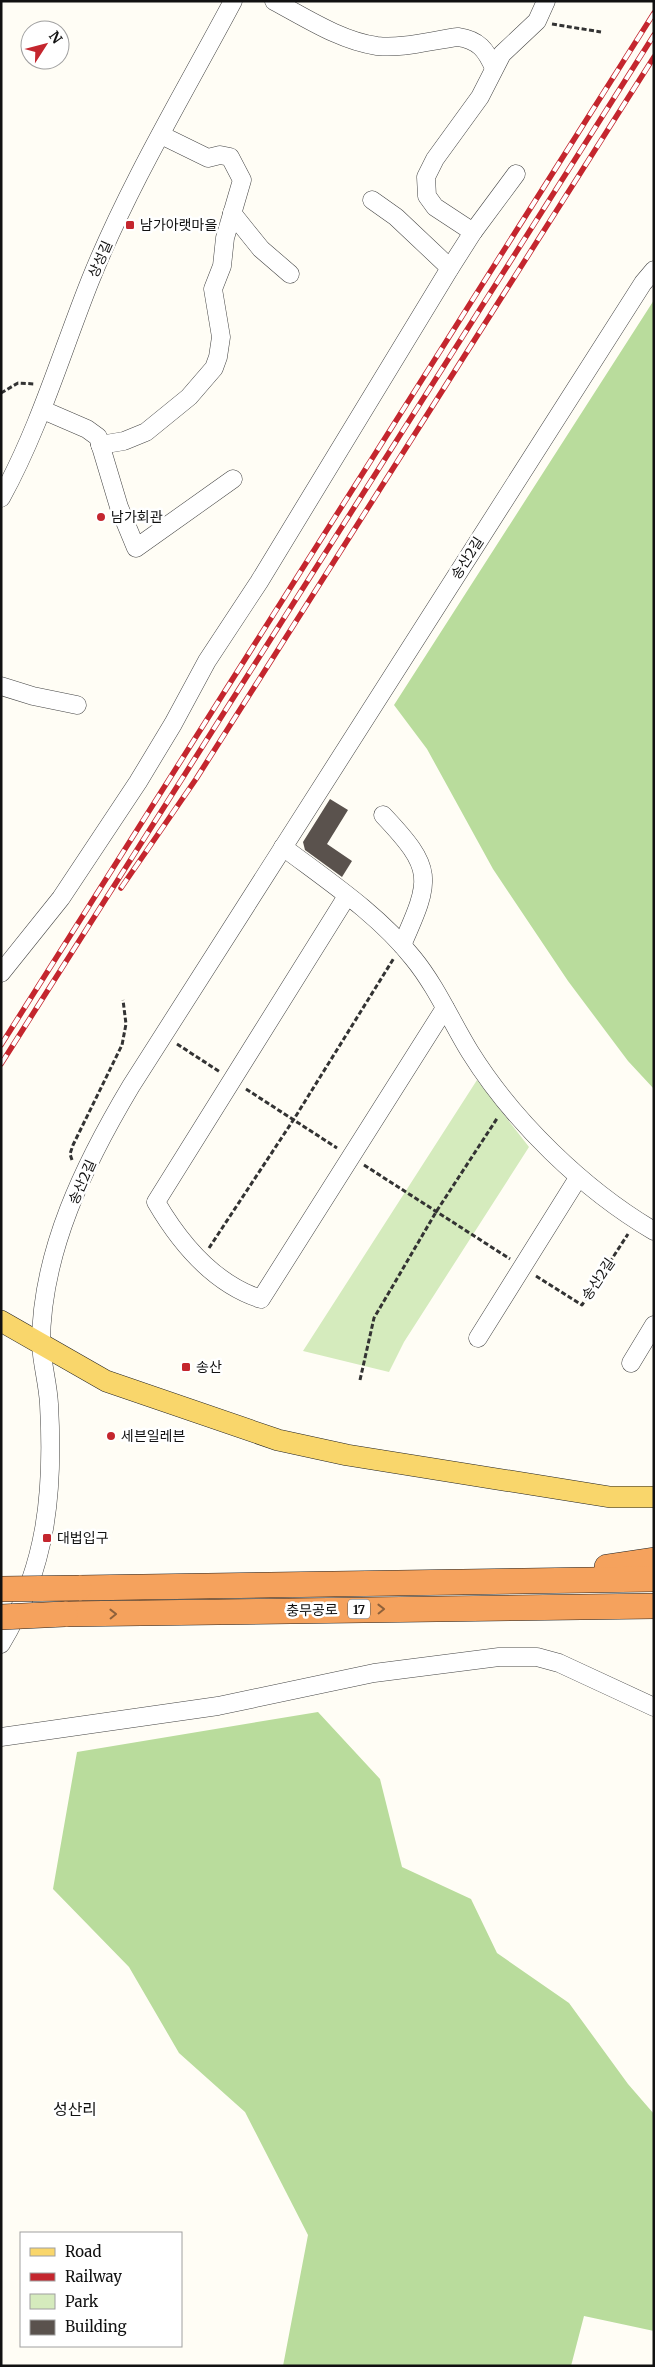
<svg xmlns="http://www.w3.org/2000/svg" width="655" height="2367" font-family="Merriweather,'Noto Sans KR',serif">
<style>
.green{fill:#d5ebbd}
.forest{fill:#b9dc9c}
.building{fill:#5a524d}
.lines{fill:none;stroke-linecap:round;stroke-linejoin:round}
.minor-casing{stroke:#444;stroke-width:19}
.major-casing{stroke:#222;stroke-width:22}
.highway-casing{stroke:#222;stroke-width:26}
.path{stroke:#333;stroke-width:3;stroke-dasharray:5 2.5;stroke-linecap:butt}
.minor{stroke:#fff;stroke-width:18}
.major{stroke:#f9d66b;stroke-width:21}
.highway{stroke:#f5a25d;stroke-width:25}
.rail-casing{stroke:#c4262e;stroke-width:5.5}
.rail{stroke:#fff;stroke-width:4;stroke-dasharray:11;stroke-linecap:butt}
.highway-bridge-casing{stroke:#222;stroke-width:26;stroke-linecap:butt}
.highway-bridge{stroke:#f5a25d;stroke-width:25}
.oneway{stroke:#8e613b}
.poi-dot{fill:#c4262e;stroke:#fff;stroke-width:2}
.labels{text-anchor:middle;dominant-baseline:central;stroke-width:5;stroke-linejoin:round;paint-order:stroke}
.shield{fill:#fff;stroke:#585858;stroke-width:1}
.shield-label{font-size:12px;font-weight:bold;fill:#111}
.poi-label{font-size:14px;fill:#111;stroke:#fff;text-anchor:start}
.street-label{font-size:14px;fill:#111;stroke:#fff}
.quarter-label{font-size:16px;fill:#111;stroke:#fff}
</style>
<rect width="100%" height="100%" fill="#fffdf5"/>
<polygon class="green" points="477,1080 529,1147 404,1342 389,1372 303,1351"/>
<g class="forest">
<polygon points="654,300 654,1089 628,1061 568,981 493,869 427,749 394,705"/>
<polygon points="318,1712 380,1779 402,1867 471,1899 497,1953 569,2003 628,2084 654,2114 654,2331 584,2316 571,2366 283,2366 308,2235 245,2112 179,2053 129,1967 53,1889 77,1752"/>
</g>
<polygon class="building" points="330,799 348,810 327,844 352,861 342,877 305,850 303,842"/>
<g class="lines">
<g class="minor-casing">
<g id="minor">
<path d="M274 1C306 18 341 41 377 46 403 49 433 40 458 37 479 40 486 50 494 68"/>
<polyline points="372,200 396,217 450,268"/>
<polyline points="232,213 261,249 290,274"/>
<polyline points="473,232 435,207 427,196 426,177 435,159 480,97 502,54 537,21 546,1"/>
<polyline points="43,410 87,429 98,437 119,507 136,548 233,479"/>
<polyline points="100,445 124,441 146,432 189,397 214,368 218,357 221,337 213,289 222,266 225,238 242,180 230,157 220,155 208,158 161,135"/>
<path d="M1 498C39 429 61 354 90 281 129 184 184 93 233 1"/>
<polyline points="1,686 33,696 77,705"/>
<path d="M383 815C434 869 432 878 402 945"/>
<path d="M283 847C328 881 378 914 413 958 436 986 451 1021 470 1052 513 1121 584 1190 654 1231"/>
<path d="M347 896 156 1202C180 1243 214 1284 261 1299L445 1008"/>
<polyline points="1,973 61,898 138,782 173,724 207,661 259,582 450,268 473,232 516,174"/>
<polyline points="478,1338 578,1178"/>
<polyline points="631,1363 654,1325"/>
<path d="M1 1644C47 1567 54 1492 49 1404 48 1384 42 1364 41 1344 41 1252 85 1163 131 1086L643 283 654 270"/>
<polyline points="1,1737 218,1706 374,1673 499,1657 537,1657 559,1663 654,1707"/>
</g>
</g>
<g class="major-casing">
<polyline id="major" points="1,1321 106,1381 278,1440 347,1455 610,1497 654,1497"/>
</g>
<g class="highway-casing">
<g id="highway">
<polyline points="607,1567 654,1560"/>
<polyline points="79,1588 654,1579"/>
<polyline points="65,1614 654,1606"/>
</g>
</g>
<g class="path">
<polyline points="552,24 601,32"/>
<polyline points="1,393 18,383 35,384"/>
<polyline points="177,1044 220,1072"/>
<polyline points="246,1089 337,1148"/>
<polyline points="72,1160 70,1154 73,1145 122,1045 126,1024 123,1000"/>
<polyline points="364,1165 510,1259"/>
<polyline points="209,1248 294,1119 394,958"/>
<polyline points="536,1276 582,1305 628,1234"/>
<polyline points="360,1380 374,1318 436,1212 498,1117"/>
</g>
<use href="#minor" class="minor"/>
<use href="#major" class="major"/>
<use href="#highway" class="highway"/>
<g class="rail-casing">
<g id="rail">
<polyline points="121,888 196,779 654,57"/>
<polyline points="1,1045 654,13"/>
<polyline points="1,1064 654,35"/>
</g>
</g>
<use href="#rail" class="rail"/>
<g class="highway-bridge-casing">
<g id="highway-bridge">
<polyline points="1,1589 79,1588"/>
<polyline points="1,1617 65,1614"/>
</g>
</g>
<use href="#highway-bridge" class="highway-bridge"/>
</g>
<defs><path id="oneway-chevron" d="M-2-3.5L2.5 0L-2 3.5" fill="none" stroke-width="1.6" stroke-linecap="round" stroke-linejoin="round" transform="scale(1.25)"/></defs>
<g class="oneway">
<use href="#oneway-chevron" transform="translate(381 1609) rotate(-1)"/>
<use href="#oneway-chevron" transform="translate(113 1614) rotate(-1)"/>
</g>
<g class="poi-dot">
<rect x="125" y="220" width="10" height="10" rx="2.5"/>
<circle cx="101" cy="517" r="5"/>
<rect x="181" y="1362" width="10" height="10" rx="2.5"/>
<circle cx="111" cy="1436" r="5"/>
<rect x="42" y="1533" width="10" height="10" rx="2.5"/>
</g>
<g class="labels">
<rect class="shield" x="348" y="1599.5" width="22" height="19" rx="4"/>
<g class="shield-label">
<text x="359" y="1609">17</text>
</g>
<g class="poi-label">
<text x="140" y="225">남가아랫마을</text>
<text x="111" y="517">남가회관</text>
<text x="196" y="1367">송산</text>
<text x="121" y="1436">세븐일레븐</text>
<text x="57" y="1538">대법입구</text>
</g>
<g class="street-label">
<text transform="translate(100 259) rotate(-66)">상성길</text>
<text transform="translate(467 558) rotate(-57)">송산2길</text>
<text transform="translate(82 1182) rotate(-66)">송산2길</text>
<text transform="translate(598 1279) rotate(-56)">송산2길</text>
<text transform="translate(312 1610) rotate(-1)">충무공로</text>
</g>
<g class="quarter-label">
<text x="75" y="2109">성산리</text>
</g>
</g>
<rect width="655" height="2367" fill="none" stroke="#111111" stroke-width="5"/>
<rect x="20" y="2232" width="162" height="115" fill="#ffffff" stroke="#a0a0a0"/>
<rect x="30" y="2248" width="25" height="8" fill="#f9d66b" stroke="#a0a0a0"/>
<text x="65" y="2257" font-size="15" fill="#111111">Road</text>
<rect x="30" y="2273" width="25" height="8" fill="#c4262e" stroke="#a0a0a0"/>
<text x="65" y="2282" font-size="15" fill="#111111">Railway</text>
<rect x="30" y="2294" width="25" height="15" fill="#d5ebbd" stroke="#a0a0a0"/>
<text x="65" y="2307" font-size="15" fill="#111111">Park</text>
<rect x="30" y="2320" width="25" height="15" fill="#5a524d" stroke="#a0a0a0"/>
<text x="65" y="2332" font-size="15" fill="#111111">Building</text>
<g transform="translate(45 45) rotate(54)"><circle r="24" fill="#ffffff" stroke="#a0a0a0"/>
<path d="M0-4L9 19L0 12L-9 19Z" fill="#c4262e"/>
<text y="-8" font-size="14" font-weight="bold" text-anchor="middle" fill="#111111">N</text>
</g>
</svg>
